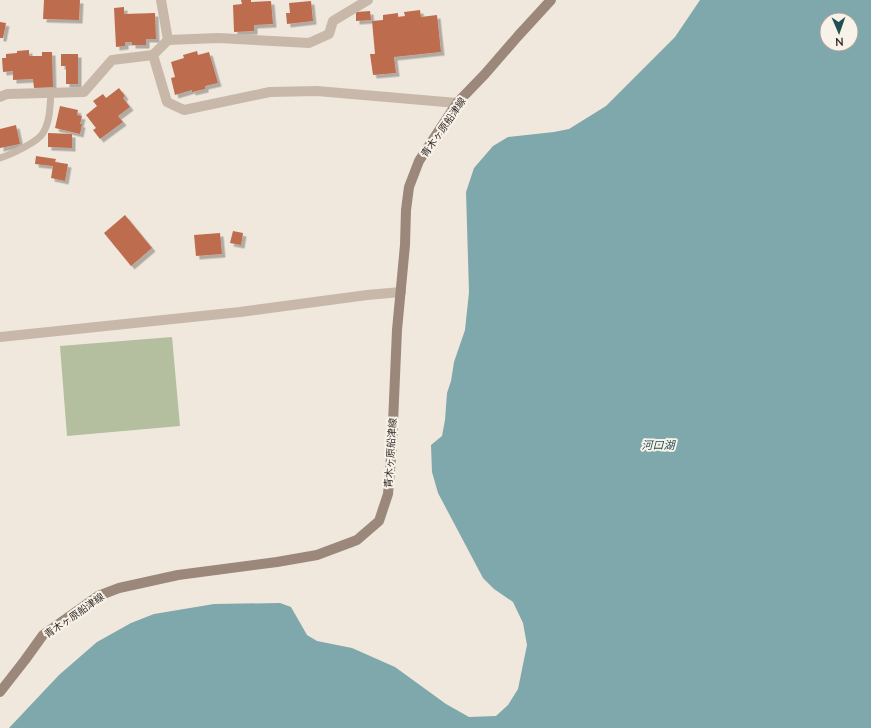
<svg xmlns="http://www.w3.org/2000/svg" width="871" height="728" font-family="Lato,'Noto Sans JP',sans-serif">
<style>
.green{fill:#b3bf9e}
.water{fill:#7ea8ac;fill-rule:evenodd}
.building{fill:#bd6c4e;filter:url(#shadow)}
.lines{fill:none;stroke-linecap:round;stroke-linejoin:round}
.lane{stroke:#c8b8aa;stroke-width:7}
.street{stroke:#c8b8aa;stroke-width:10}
.secondary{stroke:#9b887b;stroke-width:10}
.labels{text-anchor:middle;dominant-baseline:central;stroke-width:4;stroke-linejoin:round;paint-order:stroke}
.street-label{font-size:10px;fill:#362d29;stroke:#f8f2e9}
.water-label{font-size:11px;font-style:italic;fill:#214f54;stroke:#f8f2e9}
</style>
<defs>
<filter id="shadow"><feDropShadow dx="3.5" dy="3.5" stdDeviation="0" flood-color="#0004"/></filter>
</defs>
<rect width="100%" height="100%" fill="#f0e8dd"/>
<polygon class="green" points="172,337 180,426 67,436 60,346"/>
<path class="water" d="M700 0H871V728H9L59 675 97 642 131 623 154 614 214 604 280 603 291 607 307 635 317 641 352 648 395 667 446 704 469 717 496 716 508 705 518 689 527 645 523 623 513 602 494 589 483 578 438 493 432 472 431 445 442 436 445 420 447 393 451 381 454 362 465 330 469 292 466 192 474 168 493 146 508 137 554 132 569 129 606 106 675 37ZM827 20H851V44H827Z"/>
<g class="building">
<polygon points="44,0 80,0 79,20 43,19"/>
<polygon points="241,0 251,0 251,2 271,1 273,24 254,25 254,31 234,32 233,5 242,4"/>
<polygon points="311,1 313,21 287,24 286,13 290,13 289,3"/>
<polygon points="124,7 124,14 155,13 156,39 146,39 146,45 132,45 132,42 125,42 125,46 116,47 114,8"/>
<polygon points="420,10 421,17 437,15 441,52 394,57 396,73 373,75 370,54 375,54 372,21 383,20 383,15 398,13 398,17 405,16 404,12"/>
<polygon points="370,11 371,20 356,21 356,12"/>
<polygon points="0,22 6,23 3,38 0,38"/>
<polygon points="29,50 29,56 42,56 42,52 52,52 53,87 34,88 33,79 13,80 13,71 3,72 2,58 6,58 6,54 17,53 17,51"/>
<polygon points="197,51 198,55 209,52 218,83 205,86 205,89 192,92 192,90 175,95 171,78 175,77 171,62 184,58 183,55"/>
<polygon points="61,54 78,54 78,84 66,84 66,66 61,66"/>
<polygon points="119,88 125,96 123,98 130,107 118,116 123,122 100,139 93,130 96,128 86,115 97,106 93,101 103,94 106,98"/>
<polygon points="60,106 78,110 77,115 82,116 80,124 82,124 80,134 55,128"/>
<polygon points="16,125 20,144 0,148 0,129"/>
<polygon points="48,133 72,134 72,148 48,147"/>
<polygon points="36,156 56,159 55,162 68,164 65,181 51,178 53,166 35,164"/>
<polygon points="125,215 152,248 131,266 104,233"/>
<polygon points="233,231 243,233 241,245 230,243"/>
<polygon points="220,233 222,254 196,256 194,235"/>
</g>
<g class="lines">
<path class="lane" d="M0 158C10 155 38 142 43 133 50 122 50 106 51 93"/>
<g class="street">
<polyline points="161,0 168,40 153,55 167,102 184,110 270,92 317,91 457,103"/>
<polyline points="168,40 218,38 309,43 329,34 333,21 368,0"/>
<polyline points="0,97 7,94 84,92 112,60 153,55"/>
<polyline points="0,337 240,312 367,295 401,292"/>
</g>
<polyline class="secondary" points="0,692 25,660 43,635 98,596 119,588 178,575 277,562 317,555 357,540 379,521 388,494 392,446 397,330 405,245 406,210 409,187 419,161 457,103 485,74 518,36 551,0"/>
</g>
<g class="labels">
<g class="street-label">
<text transform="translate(443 127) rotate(-55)">青木ヶ原船津線</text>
<text transform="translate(390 453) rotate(-86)">青木ヶ原船津線</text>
<text transform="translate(74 615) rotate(-35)">青木ヶ原船津線</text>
</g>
<g class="water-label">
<text x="658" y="444">河口湖</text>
</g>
</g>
<g transform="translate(839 32) rotate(178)"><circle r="19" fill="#f8f2e9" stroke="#aaa39c"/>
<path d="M0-3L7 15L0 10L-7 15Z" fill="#214f54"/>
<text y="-6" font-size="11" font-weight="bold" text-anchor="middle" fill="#362d29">N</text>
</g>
</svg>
